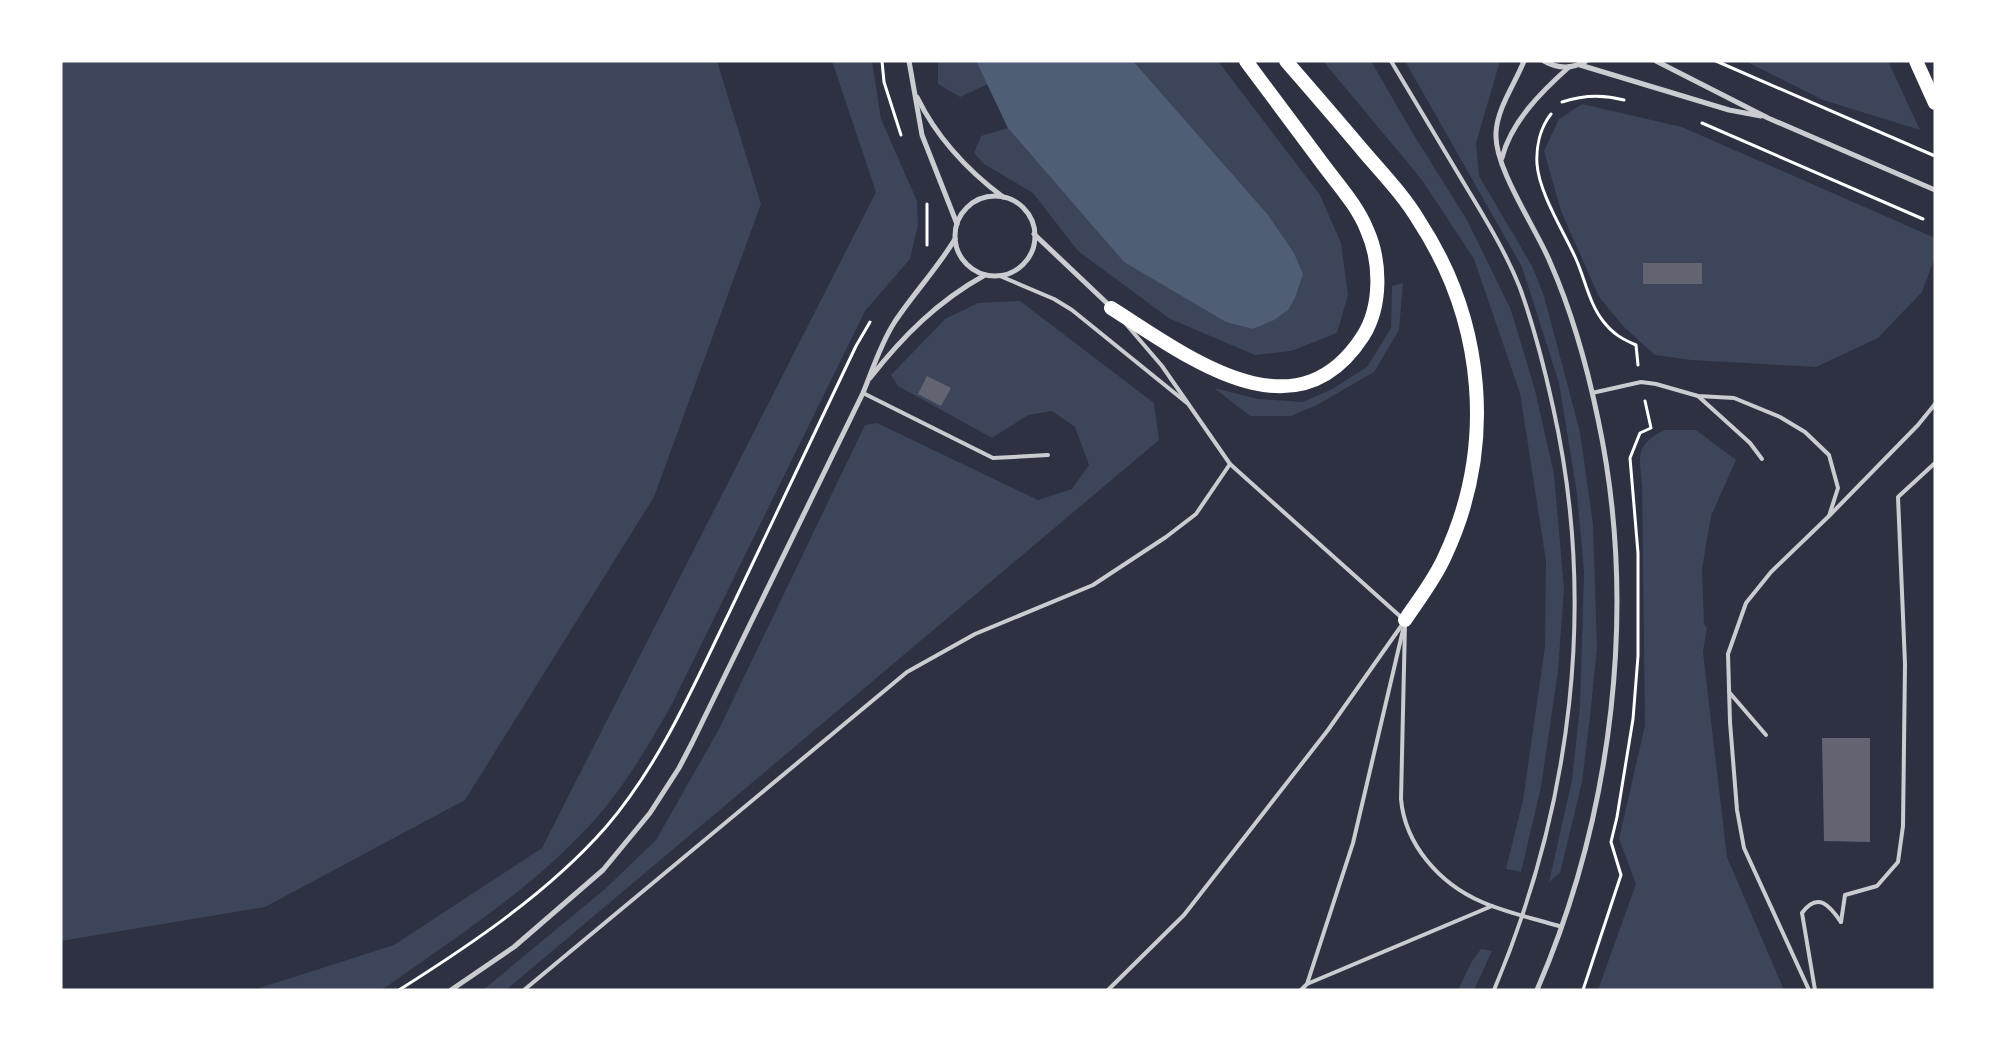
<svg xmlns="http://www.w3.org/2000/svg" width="1996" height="1051" font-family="Raleway,sans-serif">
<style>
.green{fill:#3c4559}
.water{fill:#4f5d75}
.building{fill:#626471}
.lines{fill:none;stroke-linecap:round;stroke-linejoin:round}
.path{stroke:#fff;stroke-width:3}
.service{stroke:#caccd0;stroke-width:4}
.minor{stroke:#caccd0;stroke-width:5}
.trunk{stroke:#fff;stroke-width:14}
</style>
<rect width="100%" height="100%" fill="#2d3142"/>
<g class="green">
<polygon points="61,61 717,61 761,204 654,497 465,800 265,907 61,941"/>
<path d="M832 61H872L881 119 917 201 918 225 910 259 865 311 671 706C649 744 627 783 598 816 539 884 462 933 389 985L381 990H253L394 945 542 848 876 192Z"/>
<polygon points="938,61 1218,61 1320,195 1341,243 1348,295 1337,333 1291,351 1255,355 1170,319 1078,251 1033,193 984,164 974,153 981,136 1008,128 988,84 960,97 938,84"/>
<polygon points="1323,61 1371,61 1412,132 1467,220 1511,310 1535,390 1554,474 1564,589 1558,671 1541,787 1521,872 1506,869 1523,800 1545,646 1546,561 1520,393 1474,259 1422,180"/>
<polygon points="1405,61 1500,61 1476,143 1479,176 1532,266 1544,296 1580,432 1593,524 1597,648 1590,717 1582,782 1560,873 1549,882 1572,780 1580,706 1584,572 1577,494 1559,383 1522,267"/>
<polygon points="1745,61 1888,61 1920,130 1823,100"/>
<polygon points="1582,104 1682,127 1935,238 1935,257 1922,292 1878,338 1816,367 1691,360 1655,355 1624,327 1599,297 1561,211 1544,151 1559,119"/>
<polygon points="1403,283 1399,330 1374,372 1317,405 1291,416 1250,416 1214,388 1258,399 1303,402 1332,389 1367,367 1391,328 1392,286"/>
<polygon points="1020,301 1154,403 1159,440 506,990 483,990 605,889 656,840 718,731 865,425 877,423 1038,500 1072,489 1089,465 1075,427 1052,411 1028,415 992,438 898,386 891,375 945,319 978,303"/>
<path d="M1665 430H1696L1736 460 1711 516 1702 569 1704 624 1707 628 1703 652 1727 857 1784 990H1598L1636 884 1619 839 1645 725 1642 485C1639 456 1635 444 1665 430Z"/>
<polygon points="1481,949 1492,951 1474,990 1458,990 1472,961"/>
</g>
<polygon class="water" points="976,61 1133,61 1268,215 1294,253 1303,274 1295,298 1288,310 1274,320 1253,329 1226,322 1124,262 1008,128"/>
<g class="building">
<rect x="1643" y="263" width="59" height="21"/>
<polygon points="927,376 951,388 941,406 918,394"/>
<polygon points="1822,738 1870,738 1870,842 1824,841"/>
</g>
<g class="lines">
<g class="path">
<polyline points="882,61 884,82 901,135"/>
<polyline points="1716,61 1935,156"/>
<path d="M1562 102C1583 95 1602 94 1624 100"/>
<path d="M1551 114C1540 128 1536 147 1537 164 1539 193 1564 232 1576 259 1585 279 1589 303 1603 321 1613 334 1622 339 1636 345L1638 365"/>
<polyline points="1702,123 1923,219"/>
<polyline points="927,245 927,204"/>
<path d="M399 990C472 944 549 892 606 827 660 764 693 687 729 613 771 524 814 435 856 346L870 322"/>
<polyline points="1583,990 1621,875 1611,842 1617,817 1633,719 1638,656 1638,553 1630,458 1640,433 1651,428 1645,401"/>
</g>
<g class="service">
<path d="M1391 61C1415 101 1438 140 1462 180 1483 215 1505 250 1520 288 1534 327 1544 366 1553 407 1597 603 1572 805 1494 990"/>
<polyline points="1000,276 1054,299 1072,310 1187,403"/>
<polyline points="1126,324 1162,366 1230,464 1402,618"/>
<polyline points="863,393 993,458 1048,455"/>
<polyline points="1592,393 1641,382 1656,384 1698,396 1734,398 1780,417 1805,432 1829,455 1838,488 1829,516 1771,572 1746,603 1728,654 1730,722 1737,810 1744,848 1809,990"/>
<polyline points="1698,396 1750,443 1762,459"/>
<polyline points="1830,515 1918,425 1935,404"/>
<path d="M1405 624 1401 799C1405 845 1440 884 1482 902 1507 913 1536 919 1562 927"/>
<polyline points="1729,692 1766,735"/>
<polyline points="1841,922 1845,895 1877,886 1898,862 1903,826 1905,664 1898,497 1935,463"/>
<polyline points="1307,984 1492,906"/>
<polyline points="524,990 907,672 975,634 1093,585 1166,537 1196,514 1230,464"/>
<polyline points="1108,990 1184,915 1328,730 1404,622"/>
<polyline points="1301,990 1307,984 1353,843 1403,630"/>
<path d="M1815 990 1802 913C1818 891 1830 906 1841 922"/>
</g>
<g class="minor">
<polyline points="909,61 922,135 957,224"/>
<path d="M1524 61C1515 84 1497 108 1496 133 1494 168 1536 228 1550 262 1572 312 1587 366 1598 419 1638 607 1613 814 1537 990"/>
<path d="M1544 61C1558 69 1572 69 1586 61"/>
<polyline points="1656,61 1768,118 1935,190"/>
<polyline points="1580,65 1729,110 1761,116"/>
<path d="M917 97C937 138 967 170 1003 197"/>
<path d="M1502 158C1511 122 1541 92 1569 67"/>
<circle cx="995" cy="236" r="40"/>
<polyline points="1034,234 1111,307"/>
<path d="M870 378C903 336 938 301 985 275"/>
<path d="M451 990 514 947 603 870 650 813 679 768 692 743 863 393C873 369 880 345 894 323 913 294 937 269 955 239"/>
</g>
<g class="trunk">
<path d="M1286 61C1313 92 1339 122 1365 153 1384 175 1404 196 1419 221 1485 322 1496 447 1445 556 1435 579 1419 599 1405 620"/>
<polyline points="1916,61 1935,103"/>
<path d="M1111 308C1186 355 1295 442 1363 336 1382 306 1381 261 1367 230 1358 207 1340 187 1325 167 1299 132 1272 96 1246 61"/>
</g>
</g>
<rect width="1996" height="1051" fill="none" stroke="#ffffff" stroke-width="125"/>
</svg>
